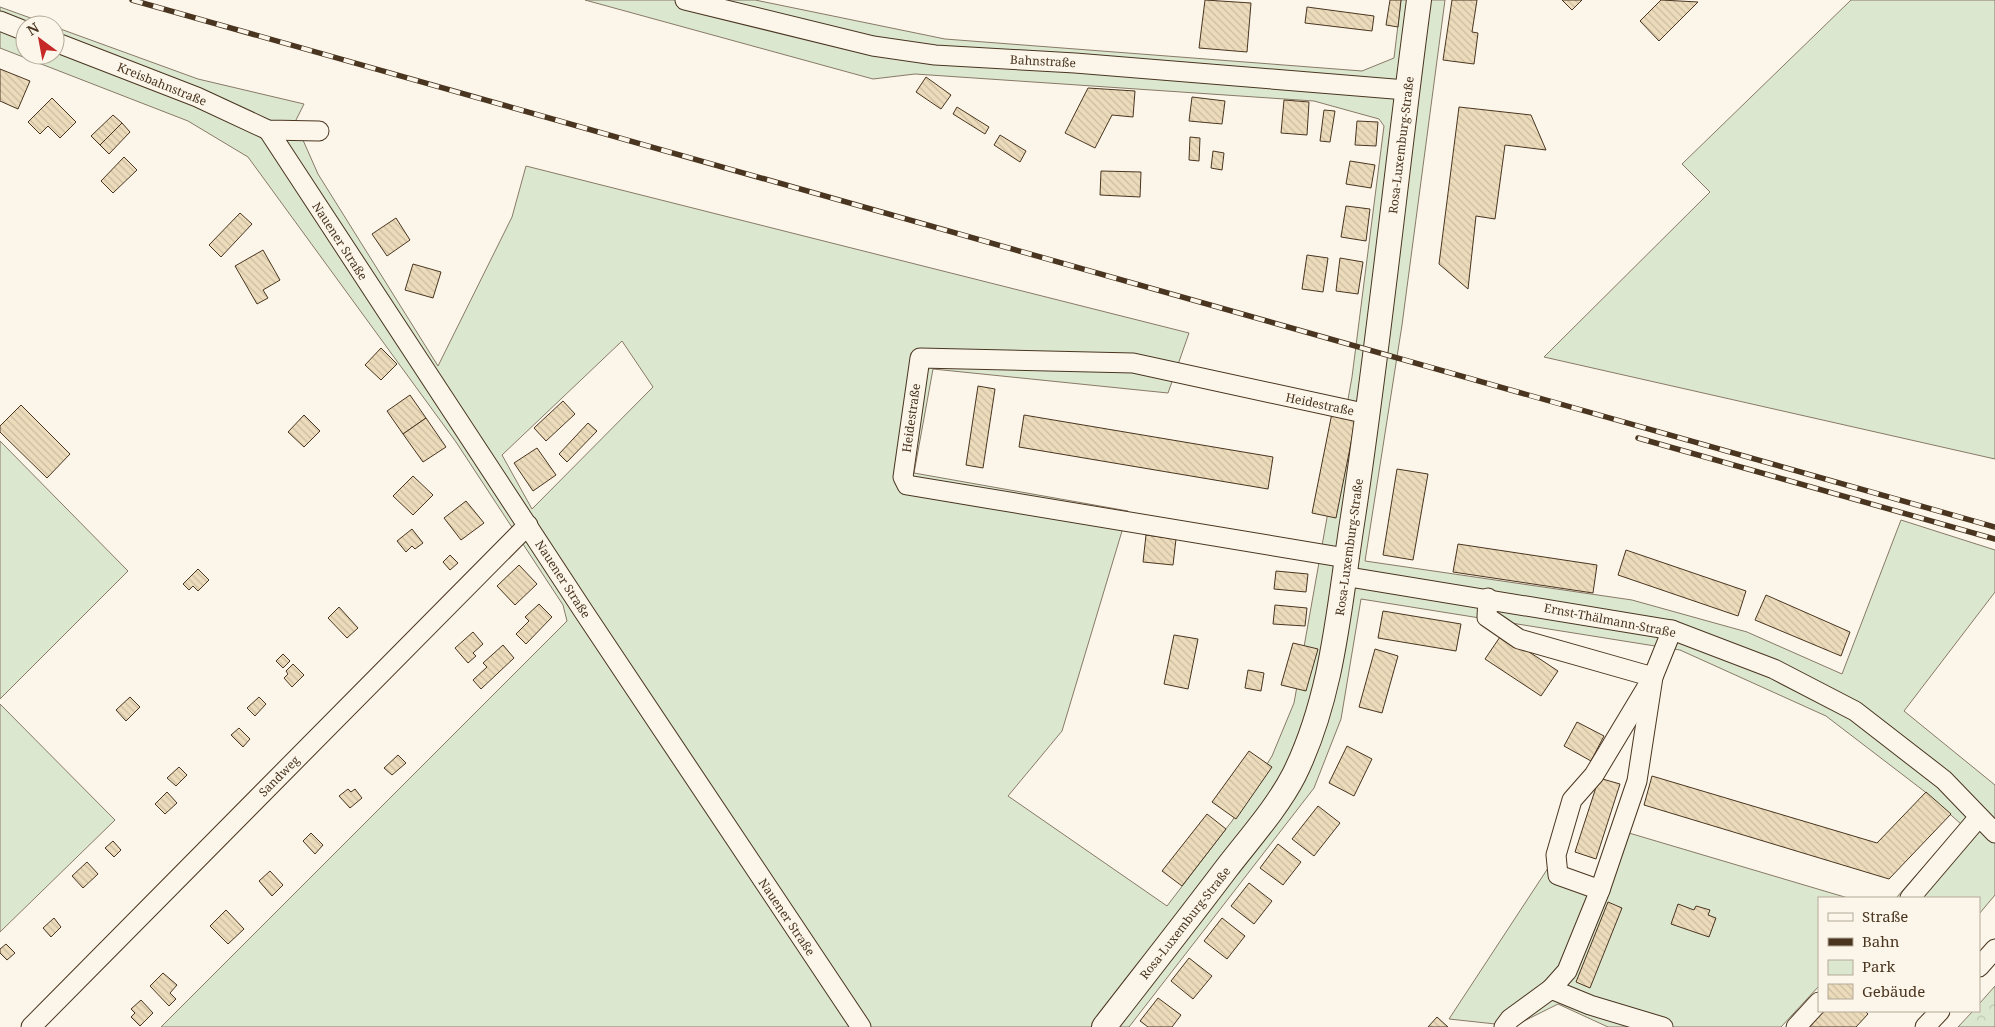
<svg xmlns="http://www.w3.org/2000/svg" width="1995" height="1027" font-family="'Noto Serif',serif">
<style>
.green{fill:#dce7d0;stroke:#887966;fill-rule:evenodd}
.park{fill:url(#park-crowns);stroke:#887966}
.building{fill:url(#building-back-hatch);stroke:#4a3520}
.lines{fill:none;stroke-linecap:round;stroke-linejoin:round}
.minor-casing{stroke:#4a3520;stroke-width:21}
.major-casing{stroke:#4a3520;stroke-width:26}
.minor{stroke:#fbf6e9;stroke-width:19}
.major{stroke:#fbf6e9;stroke-width:24}
.rail-casing{stroke:#4a3520;stroke-width:5.5}
.rail{stroke:#fbf6e9;stroke-width:4;stroke-dasharray:11;stroke-linecap:butt}
.labels{text-anchor:middle;dominant-baseline:central;stroke-width:4;stroke-linejoin:round;paint-order:stroke}
.street-label{font-size:12px;fill:#4a3520;stroke:#fbf6e9}
</style>
<defs>
<pattern id="park-crowns" width="20" height="18" patternUnits="userSpaceOnUse" patternTransform="scale(1.25)"><rect width="20" height="18" fill="#dce7d0"/><path d="M2 6a3 3 0 1 1 6 0M12 15a3 3 0 1 1 6 0" fill="none" stroke="#bec7b2"/></pattern>
<pattern id="building-back-hatch" width="6" height="6" patternUnits="userSpaceOnUse" patternTransform="scale(1.25)"><rect width="6" height="6" fill="#ecdcbc"/><path d="M-1 5l2 2M0 0l6 6M5-1l2 2" fill="none" stroke="#ccbda1"/></pattern>
</defs>
<rect width="100%" height="100%" fill="#fbf6e9"/>
<g class="green">
<path d="M585 0H755L945 39 1362 71 1394 58 1401 0H1445L1402 325 1365 561 1632 600 1747 632 1842 674 1901 520 1995 550V592L1904 711 1995 785V895L1979 914V898H1896L1961 824 1924 791 1826 716 1680 650 1361 599 1341 719 1314 788 1129 1027H161L567 621 563 605 456 442 248 157 188 121 0 48V7L50 25H25V55H55V27L198 79 304 104 295 122 318 174 438 366 512 217 526 166 1189 333 1168 393 933 369 914 473 1128 511 1062 731 1008 796 1167 906 1232 821 1272 756 1294 703 1352 377 1384 126 1379 119 1314 101 915 74 873 79ZM622 341 653 387 532 509 502 455Z"/>
<polygon points="1851,0 1995,0 1995,459 1544,357 1710,192 1682,164"/>
<polygon points="0,441 128,571 0,699"/>
<polygon points="0,704 115,820 0,932"/>
<polygon points="1629,833 1848,898 1819,898 1819,986 1781,1027 1608,1027 1558,1004 1514,1026 1449,1019 1552,862 1607,886"/>
</g>
<polygon class="park" points="1995,986 1995,1027 1958,1027 1973,1011 1979,1011 1979,1004"/>
<g class="building">
<polygon points="1205,0 1251,3 1247,52 1199,48"/>
<polygon points="1390,0 1401,0 1398,27 1386,25"/>
<polygon points="1452,0 1477,0 1472,32 1478,33 1474,64 1443,60"/>
<polygon points="1562,0 1582,0 1572,10"/>
<polygon points="1661,0 1698,2 1659,41 1640,21"/>
<polygon points="1307,7 1374,16 1372,31 1305,23"/>
<polygon points="0,69 30,81 18,109 0,101"/>
<polygon points="926,77 951,95 941,109 916,92"/>
<polygon points="1088,88 1135,91 1133,117 1112,115 1095,148 1065,133"/>
<polygon points="1192,97 1225,101 1222,124 1189,121"/>
<polygon points="52,98 76,122 60,138 48,126 40,134 28,122"/>
<polygon points="1284,100 1309,102 1307,135 1281,133"/>
<polygon points="957,107 989,127 985,134 953,114"/>
<polygon points="1459,107 1531,115 1546,150 1505,145 1495,219 1476,216 1468,289 1439,264"/>
<polygon points="1324,110 1335,111 1330,142 1320,141"/>
<polygon points="113,115 122,123 100,145 91,136"/>
<polygon points="1357,121 1378,122 1376,146 1355,145"/>
<polygon points="122,123 130,132 109,154 100,145"/>
<polygon points="1000,135 1026,151 1020,162 994,145"/>
<polygon points="1190,137 1200,138 1199,161 1189,160"/>
<polygon points="1213,151 1224,153 1222,170 1211,168"/>
<polygon points="124,157 137,170 113,193 101,181"/>
<polygon points="1350,161 1375,165 1371,188 1346,184"/>
<polygon points="1101,171 1141,172 1140,197 1100,195"/>
<polygon points="1346,206 1370,209 1366,241 1341,237"/>
<polygon points="240,213 252,224 221,257 209,245"/>
<polygon points="396,218 410,240 387,256 372,234"/>
<polygon points="263,250 280,280 263,290 268,298 257,304 235,266"/>
<polygon points="1307,255 1328,258 1323,292 1302,289"/>
<polygon points="1340,258 1363,262 1358,294 1336,291"/>
<polygon points="413,264 441,272 433,298 405,290"/>
<polygon points="381,348 397,364 381,380 365,365"/>
<polygon points="978,386 995,389 983,468 966,465"/>
<polygon points="410,395 426,418 403,434 387,411"/>
<polygon points="563,401 575,414 546,441 534,428"/>
<polygon points="21,405 70,454 47,478 0,432 0,426"/>
<polygon points="1332,413 1356,418 1336,518 1312,513"/>
<polygon points="304,415 320,431 304,447 288,432"/>
<polygon points="1024,415 1273,457 1268,489 1019,447"/>
<polygon points="426,418 446,447 423,462 403,434"/>
<polygon points="588,423 597,431 567,462 559,454"/>
<polygon points="537,448 556,475 533,491 514,463"/>
<polygon points="1397,469 1428,474 1413,560 1383,555"/>
<polygon points="413,476 433,495 413,515 393,496"/>
<polygon points="466,501 484,523 461,540 444,518"/>
<polygon points="412,529 423,543 415,549 412,546 406,552 397,541"/>
<polygon points="1146,535 1176,539 1173,565 1143,562"/>
<polygon points="1458,544 1597,565 1593,593 1453,572"/>
<polygon points="1626,550 1746,591 1738,616 1618,575"/>
<polygon points="450,555 458,563 450,570 443,562"/>
<polygon points="519,565 537,584 515,605 497,586"/>
<polygon points="198,569 209,580 198,591 193,586 189,590 183,584"/>
<polygon points="1276,571 1308,574 1306,592 1274,589"/>
<polygon points="1766,595 1850,632 1841,656 1755,620"/>
<polygon points="539,604 552,617 526,644 516,634 529,621 525,617"/>
<polygon points="1275,605 1307,608 1305,626 1273,624"/>
<polygon points="339,607 358,628 347,638 328,618"/>
<polygon points="1383,611 1461,624 1456,651 1378,638"/>
<polygon points="473,632 483,644 473,653 476,656 468,663 455,648"/>
<polygon points="1502,634 1558,671 1541,696 1485,659"/>
<polygon points="1174,635 1198,639 1188,689 1164,684"/>
<polygon points="1293,643 1318,649 1306,691 1281,685"/>
<polygon points="503,645 514,658 481,689 473,680 487,667 483,663"/>
<polygon points="1375,649 1398,656 1382,713 1359,707"/>
<polygon points="283,654 290,661 283,668 276,661"/>
<polygon points="293,664 304,675 292,687 284,678 288,674 286,671"/>
<polygon points="1248,670 1264,673 1261,691 1245,688"/>
<polygon points="130,697 140,707 126,721 116,710"/>
<polygon points="259,697 266,704 255,716 247,708"/>
<polygon points="1577,722 1604,736 1591,761 1564,746"/>
<polygon points="239,728 250,739 243,747 231,735"/>
<polygon points="1347,746 1372,759 1354,796 1329,783"/>
<polygon points="1249,751 1272,767 1236,819 1212,802"/>
<polygon points="398,755 406,763 392,775 384,768"/>
<polygon points="179,767 187,775 176,786 167,778"/>
<polygon points="1652,776 1877,843 1926,792 1951,814 1889,879 1644,805"/>
<polygon points="1599,778 1620,784 1596,859 1575,852"/>
<polygon points="348,789 351,792 355,789 362,798 350,808 339,796"/>
<polygon points="167,792 177,803 165,814 155,804"/>
<polygon points="1318,806 1340,823 1314,856 1292,839"/>
<polygon points="1207,814 1226,829 1182,886 1162,871"/>
<polygon points="311,833 323,845 315,854 303,841"/>
<polygon points="113,841 121,850 114,857 105,848"/>
<polygon points="1278,844 1301,862 1283,885 1260,868"/>
<polygon points="87,862 98,874 83,888 72,876"/>
<polygon points="270,871 283,885 272,896 259,881"/>
<polygon points="1249,883 1272,901 1254,924 1231,906"/>
<polygon points="1608,902 1622,908 1590,988 1576,982"/>
<polygon points="1678,904 1694,910 1696,906 1710,910 1708,915 1716,918 1709,937 1671,924"/>
<polygon points="226,910 244,929 228,944 210,926"/>
<polygon points="54,918 61,927 51,937 43,928"/>
<polygon points="1222,918 1245,936 1227,959 1204,941"/>
<polygon points="6,944 15,953 7,960 0,953 0,949"/>
<polygon points="1189,958 1212,976 1193,999 1171,981"/>
<polygon points="163,973 177,985 170,993 176,999 169,1006 150,986"/>
<polygon points="1158,998 1181,1015 1172,1027 1148,1027 1140,1021"/>
<polygon points="141,1000 153,1013 140,1026 131,1017 135,1013 131,1009"/>
<polygon points="1820,1011 1865,1011 1868,1014 1856,1027 1805,1027"/>
<polygon points="1437,1017 1448,1027 1428,1027"/>
</g>
<g class="lines">
<g class="minor-casing">
<g id="minor">
<polyline points="685,0 873,46 935,55 1075,63 1406,90"/>
<polyline points="0,21 25,31"/>
<polyline points="55,42 197,97 268,130 319,131"/>
<polyline points="268,130 584,612 861,1027"/>
<polyline points="1346,558 907,485 903,477 920,358 1133,363 1368,414"/>
<polyline points="1343,576 1672,630 1774,669 1855,711 1944,780 1995,833"/>
<polyline points="1488,598 1487,617 1519,639 1653,677 1594,775 1572,800 1556,855 1558,875 1600,890"/>
<polyline points="1910,898 1979,817"/>
<polyline points="1979,967 1995,949"/>
<polyline points="1551,989 1567,971 1600,890 1637,781 1653,677 1672,630"/>
<polyline points="31,1027 528,525"/>
<polyline points="1504,1027 1510,1019 1551,989 1590,1005 1663,1027"/>
<polyline points="1796,1027 1819,1002"/>
<polyline points="1925,1027 1940,1011"/>
</g>
</g>
<g class="major-casing">
<path id="major" d="M1104 1027C1145 974 1186 922 1226 869 1249 839 1277 808 1294 775 1334 694 1339 604 1353 517 1379 345 1396 172 1419 0"/>
</g>
<use href="#minor" class="minor"/>
<use href="#major" class="major"/>
<g class="rail-casing">
<g id="rail">
<polyline points="132,0 1995,527"/>
<polyline points="1638,438 1995,539"/>
</g>
</g>
<use href="#rail" class="rail"/>
</g>
<g class="labels">
<g class="street-label">
<text transform="translate(1043 61) rotate(3)">Bahnstraße</text>
<text transform="translate(162 84) rotate(22)">Kreisbahnstraße</text>
<text transform="translate(1401 145) rotate(-83)">Rosa-Luxemburg-Straße</text>
<text transform="translate(340 241) rotate(57)">Nauener Straße</text>
<text transform="translate(1320 404) rotate(12)">Heidestraße</text>
<text transform="translate(911 418) rotate(-82)">Heidestraße</text>
<text transform="translate(1349 547) rotate(-82)">Rosa-Luxemburg-Straße</text>
<text transform="translate(563 579) rotate(57)">Nauener Straße</text>
<text transform="translate(1610 620) rotate(11)">Ernst-Thälmann-Straße</text>
<text transform="translate(279 776) rotate(-45)">Sandweg</text>
<text transform="translate(787 917) rotate(56)">Nauener Straße</text>
<text transform="translate(1185 923) rotate(-52)">Rosa-Luxemburg-Straße</text>
</g>
</g>
<rect x="1818" y="897" width="162" height="115" fill="#fbf6e9" stroke="#b4a999"/>
<rect x="1828" y="913" width="25" height="8" fill="#fbf6e9" stroke="#b4a999"/>
<text x="1862" y="922" font-size="15" fill="#4a3520">Straße</text>
<rect x="1828" y="938" width="25" height="8" fill="#4a3520" stroke="#b4a999"/>
<text x="1862" y="947" font-size="15" fill="#4a3520">Bahn</text>
<rect x="1828" y="960" width="25" height="15" fill="#dce7d0" stroke="#b4a999"/>
<text x="1862" y="972" font-size="15" fill="#4a3520">Park</text>
<rect x="1828" y="984" width="25" height="15" fill="url(#building-back-hatch)" stroke="#b4a999"/>
<text x="1862" y="997" font-size="15" fill="#4a3520">Gebäude</text>
<g transform="translate(40 40) rotate(328)"><circle r="24" fill="#fbf6e9" stroke="#b4a999"/>
<path d="M0-4L9 19L0 12L-9 19Z" fill="#c62828"/>
<text y="-8" font-size="14" font-weight="bold" text-anchor="middle" fill="#4a3520">N</text>
</g>
</svg>
